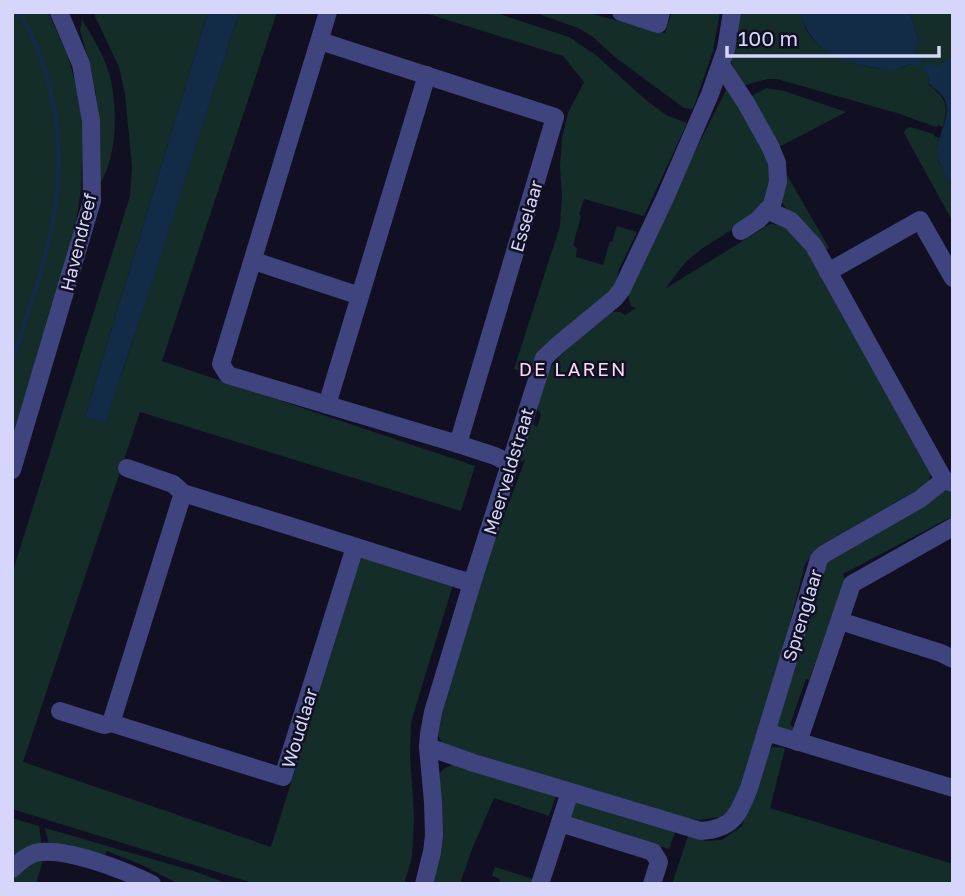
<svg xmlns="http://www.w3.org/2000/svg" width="965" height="896" font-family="'Golos Text',sans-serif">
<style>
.green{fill:#142d29}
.water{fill:#122b46}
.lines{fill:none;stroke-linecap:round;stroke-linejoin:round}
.stream{stroke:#122b46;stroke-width:4.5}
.minor{stroke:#3f447f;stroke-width:18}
.labels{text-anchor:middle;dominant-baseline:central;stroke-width:5;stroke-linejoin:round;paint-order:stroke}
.street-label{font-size:18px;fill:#d6d6fc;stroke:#111023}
.neighbourhood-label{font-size:19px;letter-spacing:2px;fill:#fcd8f3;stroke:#111023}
</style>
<rect width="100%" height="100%" fill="#111023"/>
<g class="green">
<polygon points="12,12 48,12 68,56 78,94 83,130 81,189 76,223 56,298 12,441"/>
<polygon points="93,12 208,12 85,417 121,376 239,12 277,12 162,361 475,466 461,511 140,412 23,762 271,847 362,554 455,578 411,722 410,755 414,816 412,858 404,884 256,884 12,809 12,574 130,196 132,167 125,94 119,67"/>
<polygon points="422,12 493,12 569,37 597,56 647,101 668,116 687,123 644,216 584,199 579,214 581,216 573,245 577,248 576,257 603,265 610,241 612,242 617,226 637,232 618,271 617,281 614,288 600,303 538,351 529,373 514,369 560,226 562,196 560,166 562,138 568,113 584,82 563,56"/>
<polygon points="533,12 585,12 665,33 672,12 720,12 713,51 693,109 684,108 615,57 593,37 578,28"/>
<path d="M736 12H800C803 21 805 30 811 37 827 58 886 79 910 64 913 62 915 58 917 55L915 52 919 42 910 12H953V59H946L929 76 928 84C946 99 949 103 943 127L938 125 936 127 897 113 777 79H767L746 85 742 84C724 55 731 43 736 12Z"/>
<path d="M82 19C91 35 104 55 109 73 118 105 118 157 99 185V126L96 94 89 60 80 31Z"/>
<path d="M727 88C749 121 795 182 751 216 730 233 704 244 685 263 678 271 672 280 665 289L770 224C788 224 800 242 811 254L931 469 929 483 818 547 805 564 783 650 733 809 720 817 699 820 654 812 442 743 436 731 478 585 525 460 517 463 530 425 533 424 537 427 541 415 536 406C537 399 538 390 541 384 553 355 589 331 612 312H620L625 315 636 308 631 306 628 295 656 229Z"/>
<polygon points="766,88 784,91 846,112 779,147 748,98"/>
<polygon points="910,127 934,134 934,136 939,138 937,149 939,163 953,188 953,222 904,133 906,129"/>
<polygon points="787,175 829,248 824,251 788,211 782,202"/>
<polygon points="946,489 953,491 953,519 949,518 843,574 845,580 809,680 806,679 790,725 795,729 787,734 773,723 829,557"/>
<polygon points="773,747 785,748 770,808 953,864 953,884 672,884 688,836 706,841 722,840 742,826 765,753"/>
<polygon points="457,763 556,796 549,816 494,798 472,849 460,884 428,884 438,776 443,769"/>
<polygon points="577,798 676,830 669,849 571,818"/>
<polygon points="12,818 39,826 42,847 12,861"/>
<polygon points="45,828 197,872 228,884 179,884 142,865 107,851 103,858 49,845"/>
<path d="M43 860 36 884H12C13 868 29 861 43 860Z"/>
<polygon points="495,867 533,879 531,884 499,884 500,879 492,876"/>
</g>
<g class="water">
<polygon points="208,12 239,12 154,276 105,423 85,417"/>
<path d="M800 12H910L919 42 915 52 923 59 918 67 910 64 898 69H893V71C852 64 812 58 800 12Z"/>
<path d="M946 59H953V188C947 177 938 165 937 152 937 133 956 111 941 94 937 90 932 87 928 83L929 76 922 70 927 62 938 67Z"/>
</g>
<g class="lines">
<path class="stream" d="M12 363C28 312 47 261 55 208 65 141 54 70 19 12"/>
<g class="minor">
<polyline points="328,12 221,364 228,375 458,444 495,456 509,463"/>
<polyline points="621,12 658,24 661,12"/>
<polyline points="320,41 555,117 458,444"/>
<polyline points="721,65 746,103 770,146 777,163 778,182 772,205 758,220 741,231"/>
<polyline points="767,210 791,221 814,246 944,480 953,483"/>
<polyline points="254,261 360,296"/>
<polyline points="828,272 920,220 953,278"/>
<polyline points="327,405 427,75"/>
<polyline points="127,468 173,484 183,493"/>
<polyline points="12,470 92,201 91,121 81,64 59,12"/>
<path d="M355 547 283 777 111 723 183 493C275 521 366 550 458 579L472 583"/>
<polyline points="840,621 941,653 953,659"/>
<polyline points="60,711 104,725 111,723"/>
<polyline points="766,732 953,788"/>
<polyline points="798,742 852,584 953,527"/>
<path d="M428 747 474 763 701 831C733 829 738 815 749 788L819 559 824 554 920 499 944 480"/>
<polyline points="560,823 653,852 659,862 652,884"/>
<path d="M12 869C19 862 26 856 35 853 64 846 126 871 152 884"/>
<polyline points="424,884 432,852 434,835 433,802 428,747 429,734 433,712 472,583 544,358 558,345 615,298 622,289 665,198 710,94 726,49 732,12"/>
<polyline points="540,884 570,792"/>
</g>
</g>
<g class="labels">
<g class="street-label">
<text transform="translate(526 216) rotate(-74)">Esselaar</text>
<text transform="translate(78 242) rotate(-76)">Havendreef</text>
<text transform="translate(508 471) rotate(-73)">Meerveldstraat</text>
<text transform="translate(802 615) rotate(-73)">Sprenglaar</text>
<text transform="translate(299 728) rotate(-73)">Woudlaar</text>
</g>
<g class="neighbourhood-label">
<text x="573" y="368">DE LAREN</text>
</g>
</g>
<rect width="965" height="896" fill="none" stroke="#d6d6fc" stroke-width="28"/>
<path d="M727 46v10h212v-10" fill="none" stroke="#d6d6fc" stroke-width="3.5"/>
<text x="738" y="46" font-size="21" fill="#d6d6fc" stroke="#111023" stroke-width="5" paint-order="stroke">100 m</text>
</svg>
